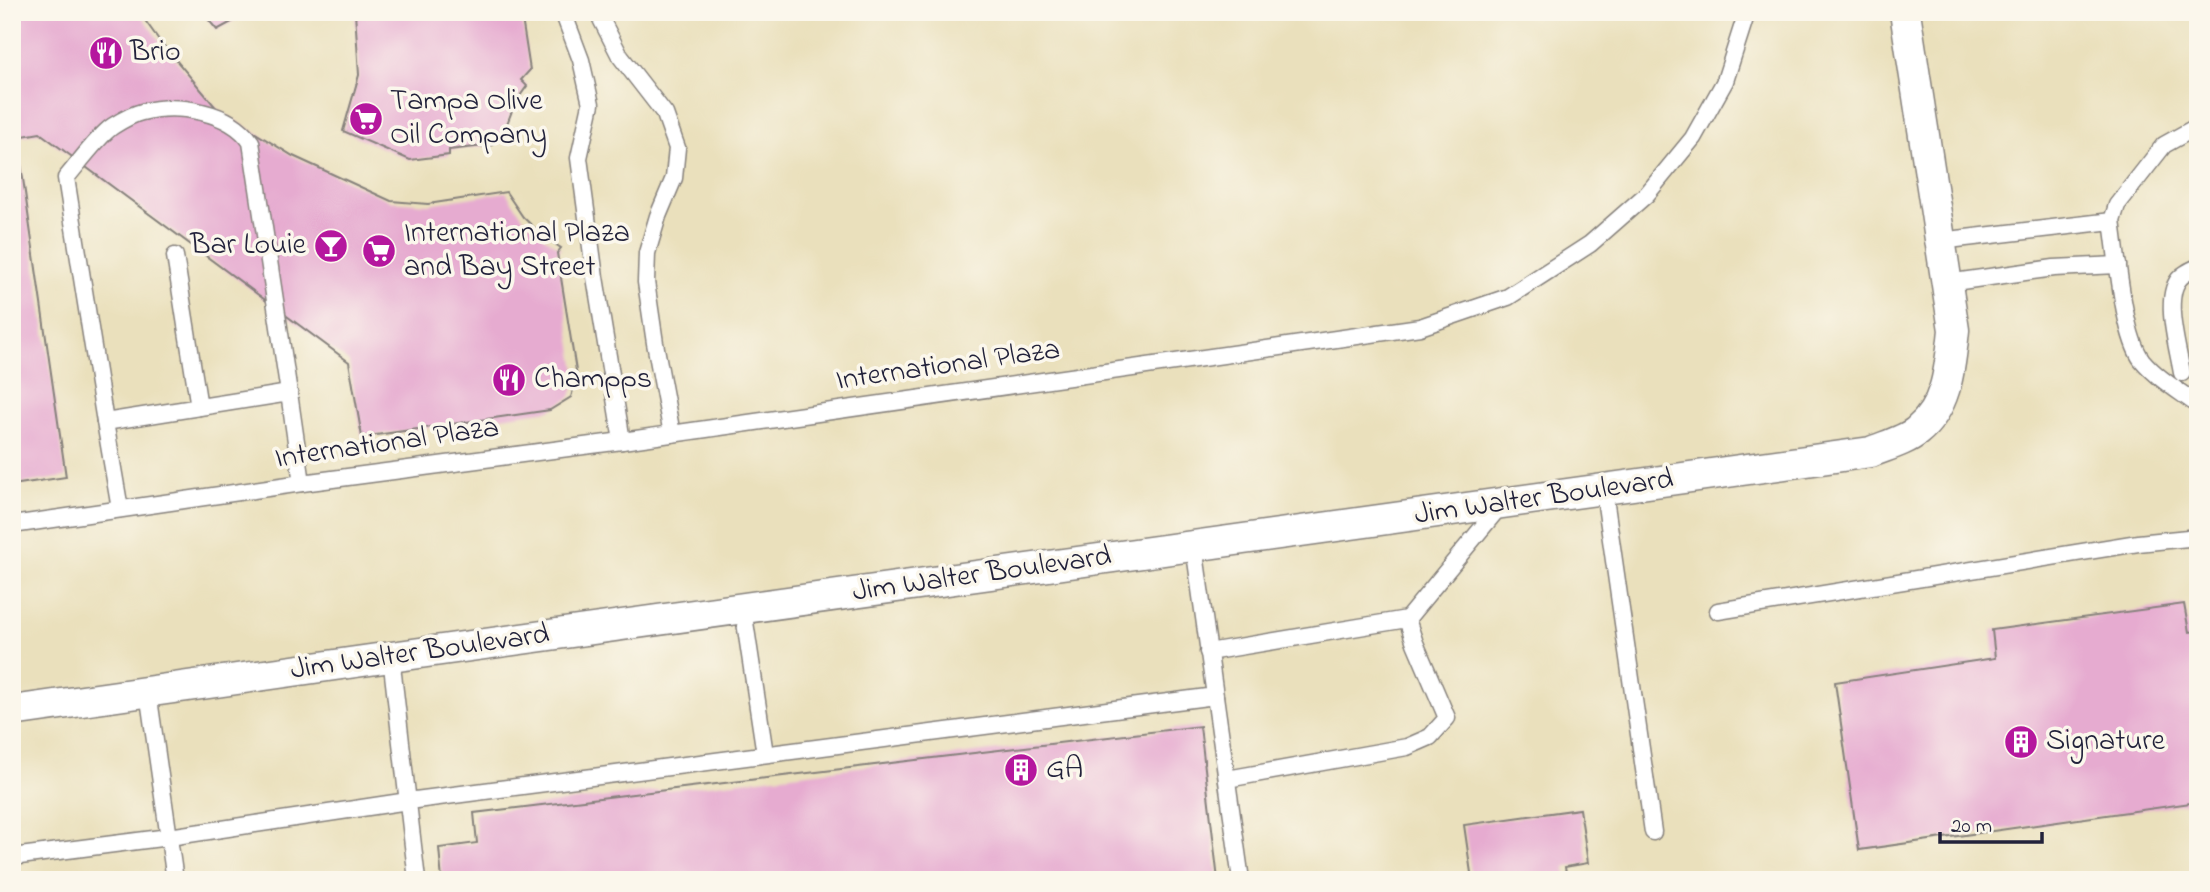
<svg xmlns="http://www.w3.org/2000/svg" width="2210" height="892" font-family="'Indie Flower',sans-serif">
<style>
.building{fill:#e6abd0}
.lines{fill:none;stroke-linecap:round;stroke-linejoin:round}
.service-casing{stroke:#86817c;stroke-width:19}
.minor-casing{stroke:#86817c;stroke-width:33}
.service{stroke:#fff;stroke-width:16}
.minor{stroke:#fff;stroke-width:30}
.labels{text-anchor:middle;dominant-baseline:central;stroke-width:7;stroke-linejoin:round;paint-order:stroke}
.poi-label{font-size:30px;fill:#22223b;stroke:#fbf7ec;text-anchor:start}
.street-label{font-size:30px;fill:#22223b;stroke:#fbf7ec}
</style>
<rect width="100%" height="100%" fill="#fbf7ec"/>
<filter id="ink" filterUnits="userSpaceOnUse"><feTurbulence type="fractalNoise" baseFrequency=".0143" numOctaves="2"/><feDisplacementMap in="SourceGraphic" scale="14" xChannelSelector="R" yChannelSelector="G"/><feConvolveMatrix kernelMatrix="1 2 1 2 8 2 1 2 1" color-interpolation-filters="sRGB"/></filter>
<filter id="wash" filterUnits="userSpaceOnUse"><feTurbulence type="fractalNoise" baseFrequency=".00686" numOctaves="4" result="noise"/><feDisplacementMap in="SourceGraphic" scale="28" xChannelSelector="R" yChannelSelector="G"/><feGaussianBlur stdDeviation="1.57" result="paint"/><feColorMatrix in="noise" values="0 0 0 0 0 0 0 0 0 0 0 0 0 0 0 0 0 1.4 0 .05"/><feComposite in="paint" operator="in"/></filter>
<g filter="url(#wash)">
<rect width="100%" height="100%" fill="#eae0bc"/>
<g id="blocks">
<g class="building">
<polygon points="12,12 139,12 159,40 218,110 293,156 391,201 428,204 506,192 523,217 544,237 561,248 557,253 577,377 571,397 550,410 362,437 349,362 40,133 17,137 66,477 12,485"/>
<polygon points="202,12 250,12 217,30"/>
<polygon points="355,12 521,12 530,70 521,80 527,86 515,103 502,137 494,136 493,145 449,150 449,155 410,160 343,131 359,75"/>
<polygon points="2184,604 2189,632 2198,631 2198,802 1859,850 1835,682 1995,658 1992,630"/>
<polygon points="1200,726 1218,880 442,880 439,848 477,843 474,813"/>
<polygon points="1580,809 1588,863 1565,867 1567,880 1472,880 1464,825"/>
</g>
</g>
</g>
<g filter="url(#ink)">
<use href="#blocks" fill-opacity="0" stroke="#86817c" stroke-width="2"/>
<g class="lines">
<g class="service-casing">
<g id="service">
<polyline points="563,12 581,60 591,104 579,158 595,277 622,441"/>
<polyline points="600,12 601,19 620,56 665,114 677,148 674,178 658,216 647,253 646,282 655,343 672,434"/>
<path d="M2198 126 2164 145 2117 205 2112 221C2117 254 2123 335 2142 360 2157 378 2179 391 2198 405"/>
<polyline points="1940,241 2112,221"/>
<polyline points="175,256 199,407"/>
<polyline points="1947,283 2054,268 2118,265"/>
<path d="M2182 373C2178 348 2163 299 2179 279 2184 273 2191 270 2198 267"/>
<path d="M105 422 66 178C78 164 99 135 113 126 121 121 133 114 142 112 177 103 230 111 251 142L289 393"/>
<polyline points="1604,491 1653,832"/>
<polyline points="120,509 105,422 289,393 302,483"/>
<polyline points="12,525 302,483 622,441 1420,327 1508,297 1590,244 1647,194 1693,138 1725,81 1747,12"/>
<polyline points="743,609 765,754"/>
<polyline points="1718,611 2138,543 2198,537"/>
<polyline points="1407,619 1501,505"/>
<polyline points="1208,652 1407,619 1415,643 1447,718 1430,737 1407,747 1227,779"/>
<polyline points="391,657 417,880"/>
<polyline points="148,692 175,880"/>
<polyline points="1215,696 1241,880"/>
<polyline points="12,857 169,837 408,801 1215,696 1194,546"/>
</g>
</g>
<g class="minor-casing">
<path id="minor" d="M12 711 391 657 1871 452C1885 446 1905 441 1917 431 1948 406 1950 366 1954 330L1905 12"/>
</g>
<use href="#service" class="service"/>
<use href="#minor" class="minor"/>
</g>
</g>
<defs>
<g id="restaurant-disc" transform="scale(1.75)"><circle r="9.5" fill="#b5179e" stroke="#fbf7ec"/><path d="M-5-6h1v4h1v-4h1v4h1v-4h1v5L-1.5 .5V6h-2V.5L-5-1ZM5-6V6H3V1.5H1.5Q1.5-4 5-6Z" fill="#fff"/></g>
<g id="supermarket-disc" transform="scale(1.75)"><circle r="9.5" fill="#b5179e" stroke="#fbf7ec"/><path d="M-6-5.5h2.5l.6 2H6L4.5 2H-2.5L-4.4-4H-6ZM-1.5 3.2a1.3 1.3 0 1 0 .1 0ZM3 3.2a1.3 1.3 0 1 0 .1 0Z" fill="#fff"/></g>
<g id="bar-disc" transform="scale(1.75)"><circle r="9.5" fill="#b5179e" stroke="#fbf7ec"/><path d="M-6-5H6L.8 .8V4.5H3.5V6h-7V4.5H-.8V.8Z" fill="#fff"/></g>
<g id="building-disc" transform="scale(1.75)"><circle r="9.5" fill="#b5179e" stroke="#fbf7ec"/><path d="M-4-6H4V6H1V3H-1V6H-4ZM-2.5-4.3h1.7v1.8h-1.7ZM.8-4.3h1.7v1.8H.8ZM-2.5-1h1.7V.8h-1.7ZM.8-1h1.7V.8H.8Z" fill="#fff"/></g>
</defs>
<g fill-rule="evenodd">
<use href="#restaurant-disc" x="106" y="53"/>
<use href="#supermarket-disc" x="366" y="119"/>
<use href="#bar-disc" x="331" y="246"/>
<use href="#supermarket-disc" x="379" y="251"/>
<use href="#restaurant-disc" x="509" y="380"/>
<use href="#building-disc" x="2021" y="742"/>
<use href="#building-disc" x="1021" y="770"/>
</g>
<g class="labels">
<g class="poi-label">
<text x="130" y="53">Brio</text>
<text x="390" y="102">Tampa Olive<tspan x="390" dy="34">Oil Company</tspan></text>
<text x="404" y="234">International Plaza<tspan x="404" dy="34">and Bay Street</tspan></text>
<text x="306" y="246" text-anchor="end">Bar Louie</text>
<text x="534" y="380">Champps</text>
<text x="2046" y="742">Signature</text>
<text x="1046" y="770">GA</text>
</g>
<g class="street-label">
<text transform="translate(948 366) rotate(-8)">International Plaza</text>
<text transform="translate(387 444) rotate(-8)">International Plaza</text>
<text transform="translate(1544 498) rotate(-8)">Jim Walter Boulevard</text>
<text transform="translate(982 575) rotate(-8)">Jim Walter Boulevard</text>
<text transform="translate(420 653) rotate(-8)">Jim Walter Boulevard</text>
</g>
</g>
<rect width="2210" height="892" fill="none" stroke="#fbf7ec" stroke-width="42"/>
<path d="M1940 832v10h102v-10" fill="none" stroke="#22223b" stroke-width="3.5"/>
<text x="1951" y="832" font-size="21" fill="#22223b" stroke="#fbf7ec" stroke-width="5" paint-order="stroke">20 m</text>
</svg>
